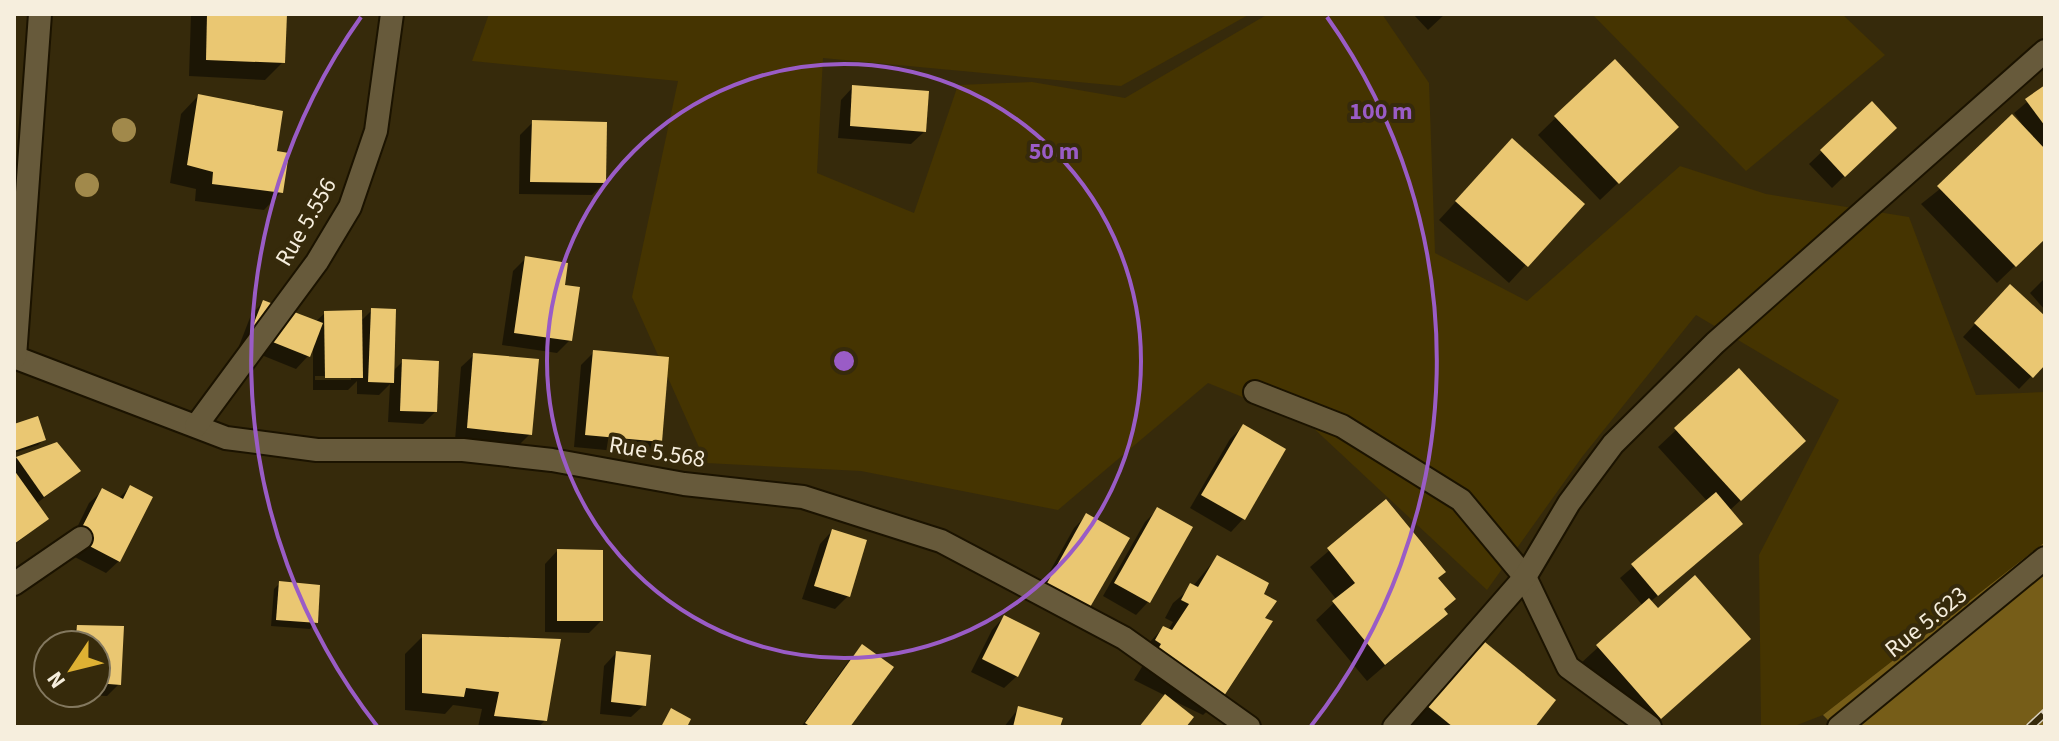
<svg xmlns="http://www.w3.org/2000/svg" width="2059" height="741" font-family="'Source Sans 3',sans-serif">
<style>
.green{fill:#453401}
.forest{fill:#765d18}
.shadow{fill:#0007;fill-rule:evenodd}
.building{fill:#eac772}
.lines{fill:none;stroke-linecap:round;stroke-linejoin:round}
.minor-casing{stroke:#1b1300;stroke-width:26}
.minor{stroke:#675a3b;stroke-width:22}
.rail-casing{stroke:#dad1be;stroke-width:9}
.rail{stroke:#362a0b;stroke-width:6;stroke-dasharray:18;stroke-linecap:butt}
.tree{fill:#a1894b}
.ring{fill:none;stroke:#9a5cc6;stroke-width:4}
.labels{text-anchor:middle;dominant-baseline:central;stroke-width:8;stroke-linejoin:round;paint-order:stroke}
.street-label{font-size:24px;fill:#f6eedd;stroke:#362a0b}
.centre{fill:#9a5cc6;stroke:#362a0b;stroke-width:4}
.ring-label{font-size:24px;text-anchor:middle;font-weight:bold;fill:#9a5cc6;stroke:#362a0b;stroke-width:8;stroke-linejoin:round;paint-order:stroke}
</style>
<rect width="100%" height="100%" fill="#362a0b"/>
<g class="green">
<polygon points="489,14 1250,14 1121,86 823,58 817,173 914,213 958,85 1032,82 1125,98 1268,14 1382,14 1429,83 1435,253 1527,301 1680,166 1766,194 1909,217 1976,395 2045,392 2045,542 1823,715 1792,727 1761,727 1759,555 1839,400 1696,315 1582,457 1487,590 1309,424 1208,383 1058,510 861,471 706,463 632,297 678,81 472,61"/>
<polygon points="1592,14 1842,14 1885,55 1746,171"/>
</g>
<polygon class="forest" points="2045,542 2045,727 1835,727 1823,715"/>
<g class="shadow">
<polygon points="191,14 285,14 283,62 265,80 189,76"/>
<polygon points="1413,14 1445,14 1428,30"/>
<polygon points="1614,61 1659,144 1600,200 1538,135"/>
<polygon points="853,87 924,132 911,144 838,138 841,100"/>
<polygon points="2045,87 2045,237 1997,283 1921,204 2022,124 2014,113"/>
<polygon points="198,96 275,153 281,192 264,210 195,201 196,189 170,183 181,114"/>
<polygon points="1872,104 1894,128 1832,188 1809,164"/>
<polygon points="533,122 604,183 592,195 519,194 520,135"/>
<polygon points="1495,159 1582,204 1509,283 1439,220"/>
<polygon points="526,258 570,340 557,353 502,345 513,271"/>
<polygon points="2045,278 2045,310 2030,293"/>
<polygon points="1998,299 2045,319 2045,362 2019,389 1963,337"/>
<path d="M263 302 315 322 325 313 360 322 372 310 392 372 403 361 435 412 423 424 388 422 390 384 379 395 357 394V381L348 390H313V345L308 356 296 369 239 346 251 315ZM315 376H351V380H315Z"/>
<polygon points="594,352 660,441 647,454 574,447 581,365"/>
<polygon points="474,355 530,434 518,446 455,440 461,367"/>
<polygon points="1739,371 1786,458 1729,511 1728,537 1650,602 1657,611 1731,657 1651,727 1580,664 1643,606 1620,578 1708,502 1658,447"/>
<polygon points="14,426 44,439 38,445 14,453"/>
<polygon points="1243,426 1283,450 1243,519 1231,532 1190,508 1230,439"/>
<polygon points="17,458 78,471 36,504 47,519 14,545 14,462"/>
<polygon points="130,487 119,561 106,573 65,552 89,503 102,491 118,499"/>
<polygon points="1386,502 1436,578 1445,614 1367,681 1316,620 1337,600 1310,567"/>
<polygon points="1158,509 1191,528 1148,602 1136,615 1103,596 1145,522"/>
<polygon points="1086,516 1127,539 1035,598 1074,528"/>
<polygon points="832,531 865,541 848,596 835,609 802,599 820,544"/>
<polygon points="557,551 602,620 589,633 545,632 545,564"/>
<polygon points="1217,557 1221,698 1203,715 1172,700 1184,727 1139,727 1166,696 1134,680 1145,662 1146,646 1163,628 1168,630 1173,622 1165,618 1173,603 1193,586"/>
<polygon points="280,583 316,622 310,629 271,626 274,589"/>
<polygon points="1004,617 1017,676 1004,688 971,672 992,630"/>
<polygon points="78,627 122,628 119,684 107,696 60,694 96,693 96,645 65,645 65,639"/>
<polygon points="423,636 545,720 539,727 478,727 482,709 453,705 445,714 405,710 405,654"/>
<polygon points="862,646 848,727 801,727 850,659"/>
<polygon points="616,653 644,705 631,717 600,714 604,666"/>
<polygon points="1463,658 1532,727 1414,727 1410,724"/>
<polygon points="1018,709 1058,727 1004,727"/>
</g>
<g class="building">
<polygon points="207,14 287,14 285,63 206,60"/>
<polygon points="1615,59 1679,127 1619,184 1554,116"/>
<polygon points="852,85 929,91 926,132 850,126"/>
<polygon points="2045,85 2045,126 2025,99"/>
<polygon points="198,94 283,111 277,151 289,153 283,193 212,184 213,172 187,165"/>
<polygon points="1872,101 1897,128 1845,177 1820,150"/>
<polygon points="2012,114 2045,149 2045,239 2016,267 1937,186"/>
<polygon points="532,120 607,122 606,183 530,182"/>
<polygon points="1512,138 1585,204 1528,267 1455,201"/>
<polygon points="525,256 568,263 565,285 580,287 572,341 514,333"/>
<polygon points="2010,284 2045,316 2045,365 2033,378 1974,323"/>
<polygon points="263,300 323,323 310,357 250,333"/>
<polygon points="371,308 396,309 394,383 368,382"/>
<polygon points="362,310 363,378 325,378 324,311"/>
<polygon points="593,350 669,357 662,442 585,435"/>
<polygon points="473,353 539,359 532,435 467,428"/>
<polygon points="402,359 439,361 437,412 400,411"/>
<polygon points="1739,368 1806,441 1741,501 1674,428"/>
<polygon points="38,416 46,440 14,451 14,424"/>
<polygon points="1243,424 1286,449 1245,520 1201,495"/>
<polygon points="57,442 81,471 44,497 16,457"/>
<polygon points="14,470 49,519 14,544"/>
<polygon points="130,485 153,497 120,562 76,539 102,488 123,499"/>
<polygon points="1716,492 1743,524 1658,596 1631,564"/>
<polygon points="1386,499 1446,572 1438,578 1456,599 1444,609 1448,614 1385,665 1332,601 1355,583 1327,548"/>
<polygon points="1157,507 1193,527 1150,603 1114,583"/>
<polygon points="1086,513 1130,538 1089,609 1046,585"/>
<polygon points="832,529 867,540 850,597 814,586"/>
<polygon points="557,549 603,550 603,621 557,621"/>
<polygon points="1217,555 1269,583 1264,594 1277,601 1265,618 1273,621 1222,699 1150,662 1161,644 1155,640 1163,626 1172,630 1189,604 1181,600 1190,583 1198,587"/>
<polygon points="1695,575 1751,639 1661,719 1596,645 1649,598 1658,608"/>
<polygon points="279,581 320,585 318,623 276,620"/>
<polygon points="1004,615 1040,633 1018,677 982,659"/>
<polygon points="77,625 124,626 121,685 96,683 96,645 75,645"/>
<polygon points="422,634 561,639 547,721 494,716 499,692 466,688 464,697 422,693"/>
<polygon points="1480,638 1556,700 1535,727 1453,727 1426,705"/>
<polygon points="862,644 894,667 850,727 811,727 805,723"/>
<polygon points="616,651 651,655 646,706 611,702"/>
<polygon points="1165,694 1194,717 1186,727 1139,727"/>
<polygon points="1018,706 1063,718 1060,727 1013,727"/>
<polygon points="671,708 691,719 687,727 661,727"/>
</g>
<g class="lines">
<g class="minor-casing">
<g id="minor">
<polyline points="14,357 226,438 317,450 463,450 552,460 684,484 803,497 941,541 1124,638 1249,727"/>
<polyline points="15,357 40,14"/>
<polyline points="1255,392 1342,426 1461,500 1525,577 1568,667 1650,727"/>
<polyline points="196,426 317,262 350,207 376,131 392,14"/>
<polyline points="14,584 81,538"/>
<polyline points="1394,727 1525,577 1569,503 1613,444 1715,343 2045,51"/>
<polyline points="1839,727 2045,558"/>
</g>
</g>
<use href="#minor" class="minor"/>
<g class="rail-casing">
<polyline id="rail" points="2030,727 2045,713"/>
</g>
<use href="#rail" class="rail"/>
</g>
<g class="tree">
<circle cx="124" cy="130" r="12"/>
<circle cx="87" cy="185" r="12"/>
</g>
<g class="ring">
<circle cx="844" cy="361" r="297"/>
<path d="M377 726A593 593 0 0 1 361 17M1327 17A593 593 0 0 1 1311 726"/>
</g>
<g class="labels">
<g class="street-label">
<text transform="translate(306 222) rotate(-60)">Rue 5.556</text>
<text transform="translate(657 452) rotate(9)">Rue 5.568</text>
<text transform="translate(1926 622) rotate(-39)">Rue 5.623</text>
</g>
</g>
<circle cx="844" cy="361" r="12" class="centre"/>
<g class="ring-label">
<text x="1381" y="119">100 m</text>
<text x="1054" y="159">50 m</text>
</g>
<rect width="2059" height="741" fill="none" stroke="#f6eedd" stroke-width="32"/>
<g transform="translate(72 669) rotate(235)"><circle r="38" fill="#362a0b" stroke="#83785f" stroke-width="2"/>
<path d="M0-6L14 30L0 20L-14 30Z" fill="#deb133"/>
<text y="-12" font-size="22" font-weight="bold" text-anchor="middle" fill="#f6eedd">N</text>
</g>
</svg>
